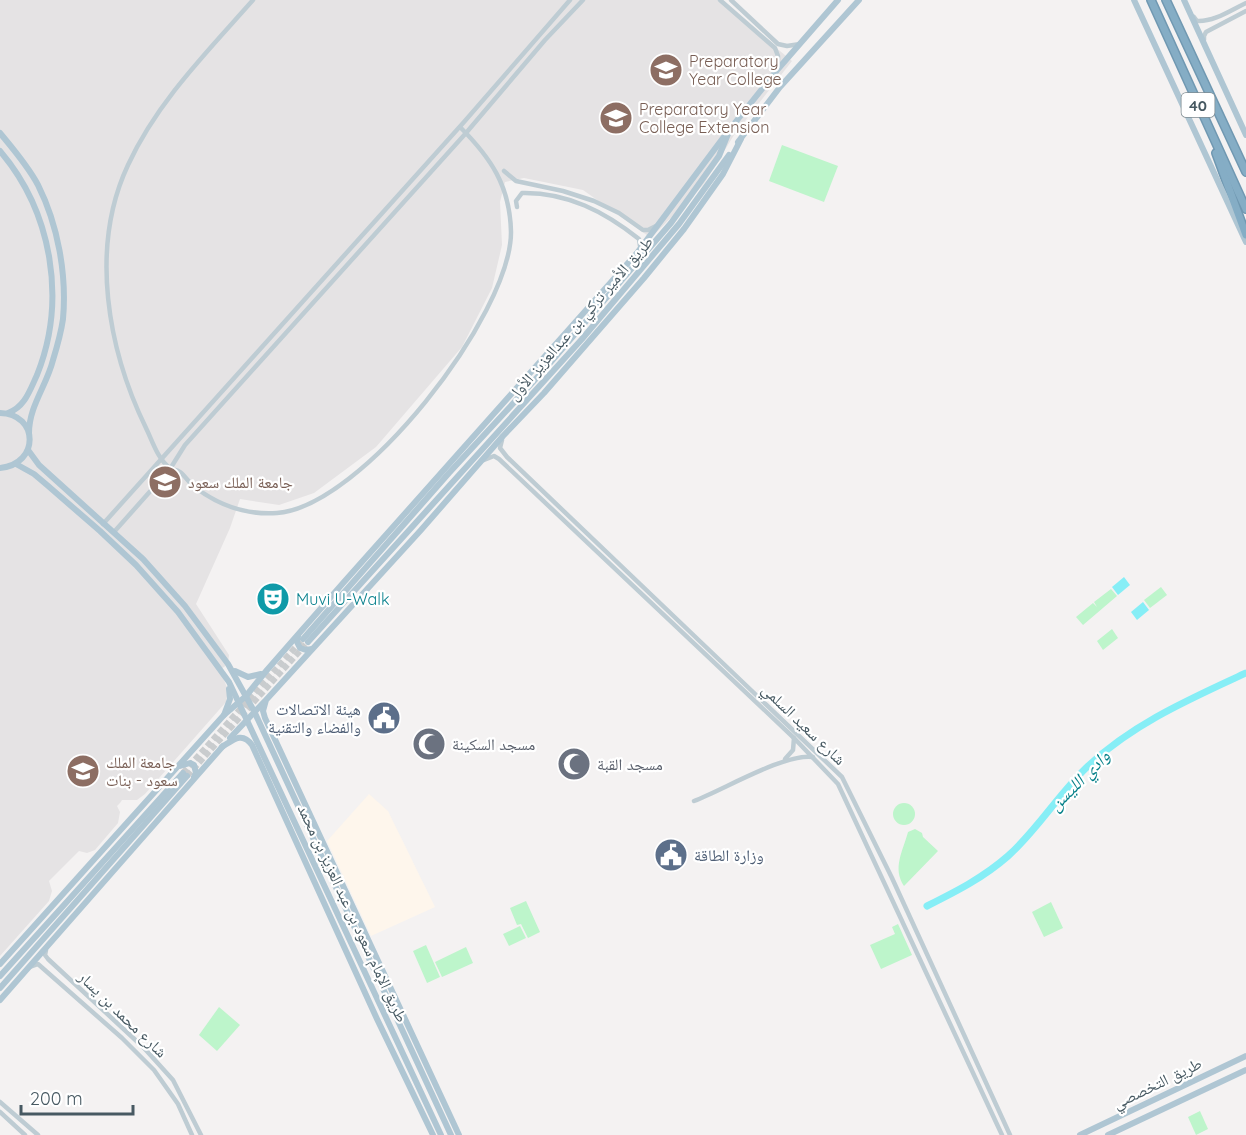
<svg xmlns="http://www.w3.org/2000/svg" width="1246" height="1135" font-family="Quicksand,'Noto Naskh Arabic',sans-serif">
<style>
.commercial{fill:#fef6ec}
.education{fill:#e5e3e4}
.green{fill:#bdf5cb}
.water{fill:#86eef6}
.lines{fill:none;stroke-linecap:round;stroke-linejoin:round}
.river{stroke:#86eef6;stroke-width:7}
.major-tunnel{stroke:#c9ccce;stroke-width:6;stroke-dasharray:6 3;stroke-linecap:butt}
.highway-casing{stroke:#7098b1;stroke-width:10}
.minor{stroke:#beccd3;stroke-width:4.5}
.major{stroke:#afc6d3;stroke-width:6}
.highway{stroke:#85adc5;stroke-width:7}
.labels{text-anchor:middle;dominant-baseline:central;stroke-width:4.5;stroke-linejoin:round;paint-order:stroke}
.shield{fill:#fff;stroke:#7e8b91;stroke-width:1.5}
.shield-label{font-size:15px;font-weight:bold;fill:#475962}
.education-label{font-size:16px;fill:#785e54;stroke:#fff;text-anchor:start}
.street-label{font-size:16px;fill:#475962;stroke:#fff}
.culture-label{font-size:16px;fill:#0d838f;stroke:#fff;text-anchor:start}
.service-label{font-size:16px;fill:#4e5e75;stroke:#fff;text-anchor:end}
.worship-label{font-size:16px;fill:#5b616d;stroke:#fff;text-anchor:start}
.water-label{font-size:18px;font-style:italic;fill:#058089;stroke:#fff}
</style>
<rect width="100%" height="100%" fill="#f4f2f2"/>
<polygon class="commercial" points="369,794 388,811 435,907 371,936 327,841"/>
<polygon class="education" points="0,0 719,0 792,61 734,135 704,184 651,238 583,190 524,178 505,182 500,202 502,245 492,288 462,347 376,447 314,493 279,505 240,499 230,528 196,604 229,655 228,664 220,670 228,690 226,702 145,794 137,800 122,800 120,803 117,806 120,812 118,823 95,850 87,853 79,851 49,881 52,891 49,901 0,956"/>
<g class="green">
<polygon points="782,145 838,166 824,202 769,181"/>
<polygon points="1161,587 1167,595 1150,608 1144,600"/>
<polygon points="1111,589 1117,596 1083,625 1076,617 1093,603 1097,607 1094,602"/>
<polygon points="1112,629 1118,638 1103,650 1097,641"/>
<circle cx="904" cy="814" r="11"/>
<path d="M915 829 922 833 923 837 938 851 904 886C892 868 903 851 908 832Z"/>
<polygon points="526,901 540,932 528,938 521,924 517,925 510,908"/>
<polygon points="1051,902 1063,928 1044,937 1032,912"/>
<polygon points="898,924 912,955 881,969 870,945 895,934 892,927"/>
<polygon points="520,926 526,938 509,946 503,934"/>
<polygon points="426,945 440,977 427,983 413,951"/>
<polygon points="466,947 473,963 442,977 435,962"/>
<polygon points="219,1007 240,1025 217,1051 199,1035"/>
<polygon points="1200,1111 1208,1129 1196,1135 1188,1117"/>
</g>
<g class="water">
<polygon points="1124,577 1130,585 1118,595 1112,587"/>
<polygon points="1143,602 1149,610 1137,620 1131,612"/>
</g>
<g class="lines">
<path class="river" d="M927 906C955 892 983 878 1008 856 1037 830 1058 795 1086 768 1132 724 1190 699 1246 673"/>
<g class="major-tunnel">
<polyline points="183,773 301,641"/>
<polyline points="187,776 308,642"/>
</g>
<g class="highway-casing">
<g id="highway">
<polyline points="1151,0 1246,209"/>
<polyline points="1166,0 1246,172"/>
<polyline points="1216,153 1246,235"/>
</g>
</g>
<g class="minor">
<path d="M253 0C207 52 157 102 128 165 89 248 108 350 146 428 152 440 158 460 170 468 173 470 177 470 180 472 186 477 190 484 196 488 220 506 248 515 277 513 362 507 511 315 511 232 510 186 491 158 460 127"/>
<polyline points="720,0 775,48 778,56 778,67"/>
<polyline points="731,0 778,44 787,46 800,44"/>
<path d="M1194 17 1197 21C1214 22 1231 10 1246 3"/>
<polyline points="1204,40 1204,36 1206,32 1246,11"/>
<polyline points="504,171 516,181 563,191 594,201 619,213 643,230 648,230 656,226"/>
<path d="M517 207 516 201 522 193C567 192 605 212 639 239L640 246"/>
<polyline points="502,440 500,448 507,457 842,777 892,878 1010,1135"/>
<polyline points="484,460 494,456 499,459 794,738 838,784 1002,1135"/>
<polyline points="103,524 464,122 570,0"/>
<polyline points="114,532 170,469 185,445 466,133 545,40 583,0"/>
<polyline points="785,759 793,750 794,738"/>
<path d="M694 801C723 790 785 753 813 757"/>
<polyline points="46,950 45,955 48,959 144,1048 173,1080 201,1135"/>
<polyline points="30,967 38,964 122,1038 154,1070 178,1104 192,1135"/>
<polyline points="0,1102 38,1135"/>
<polyline points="0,1112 25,1135"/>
</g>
<g class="major">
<polyline points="1134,0 1246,242"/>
<polyline points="1184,0 1246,135"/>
<path d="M0 133C14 150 28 166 38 185 58 225 67 275 63 319 61 333 57 347 53 360 47 385 29 406 29 433"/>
<polyline points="738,142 780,87 859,0"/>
<path d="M0 151C52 212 67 300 37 375 30 390 25 407 8 413"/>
<path d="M0 413C39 414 40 464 0 468"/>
<polyline points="28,450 39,465 143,559 185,606 228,664 254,711 451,1135"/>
<polyline points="16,464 34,474 47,485 100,531 136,565 178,612 229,682 441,1135"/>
<polyline points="298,636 297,642 300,648 306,650 312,649"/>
<polyline points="303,639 449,473 543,371 671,223 719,156 730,129 778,69 838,0"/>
<polyline points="308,642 582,339 679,224 729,155"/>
<polyline points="235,671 248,677 261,674"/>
<polyline points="224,715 246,696 267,670 344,582 637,253 723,138"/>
<polyline points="230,738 264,702"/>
<path d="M222 747C233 740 242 731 252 745L377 1019 433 1135"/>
<polyline points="180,766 190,763 194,765 196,773 194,777"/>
<polyline points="0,964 224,715 230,699 229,689"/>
<polyline points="0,976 183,773"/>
<polyline points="0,988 187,776"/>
<polyline points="0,1000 223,746"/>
<polyline points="459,1135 265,718 263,711 266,700 421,530 503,436 544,393 644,278 684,229 723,174 741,139"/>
<polyline points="1080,1135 1246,1056"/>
<polyline points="1108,1135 1246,1070"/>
</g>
<use href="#highway" class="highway"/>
</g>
<defs>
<g id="university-disc" transform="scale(1.725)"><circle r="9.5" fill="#8d6e63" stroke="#fff"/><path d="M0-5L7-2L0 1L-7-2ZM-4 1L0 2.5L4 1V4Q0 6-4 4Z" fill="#fff"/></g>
<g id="theatre-disc" transform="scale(1.725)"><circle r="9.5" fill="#0f9aa8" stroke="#fff"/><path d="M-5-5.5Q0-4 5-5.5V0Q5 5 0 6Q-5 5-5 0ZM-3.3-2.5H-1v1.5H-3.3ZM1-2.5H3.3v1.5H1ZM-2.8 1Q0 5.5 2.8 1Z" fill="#fff"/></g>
<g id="civic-disc" transform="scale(1.725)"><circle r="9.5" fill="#5c6f8a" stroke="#fff"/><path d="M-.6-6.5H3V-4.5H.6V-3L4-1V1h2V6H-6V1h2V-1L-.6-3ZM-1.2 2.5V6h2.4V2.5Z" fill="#fff"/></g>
<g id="mosque-disc" transform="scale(1.725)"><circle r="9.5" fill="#6b7280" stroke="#fff"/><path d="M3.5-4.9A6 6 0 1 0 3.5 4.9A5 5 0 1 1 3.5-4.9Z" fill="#fff"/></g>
</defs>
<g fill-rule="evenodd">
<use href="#university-disc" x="666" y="70"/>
<use href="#university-disc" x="616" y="118"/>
<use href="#university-disc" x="165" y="482"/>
<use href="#theatre-disc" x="273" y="599"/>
<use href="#civic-disc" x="384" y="718"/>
<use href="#mosque-disc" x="429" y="744"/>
<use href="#mosque-disc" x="574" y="764"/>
<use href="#university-disc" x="83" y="771"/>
<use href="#civic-disc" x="671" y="855"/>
</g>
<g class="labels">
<rect class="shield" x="1181.5" y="93" width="33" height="24" rx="4.5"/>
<g class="shield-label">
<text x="1198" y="105">40</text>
</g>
<g class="education-label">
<text x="689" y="61">Preparatory<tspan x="689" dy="18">Year College</tspan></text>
<text x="639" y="109">Preparatory Year<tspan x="639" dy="18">College Extension</tspan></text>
<text x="188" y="482">جامعة الملك سعود</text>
<text x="106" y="762">جامعة الملك<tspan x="106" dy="18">سعود - بنات</tspan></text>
</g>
<g class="street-label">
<text transform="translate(580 318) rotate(-49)">طريق الأمير تركي بن عبدالعزيز الأول</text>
<text transform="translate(804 724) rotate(44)">شارع سعيد السلمي</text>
<text transform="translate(353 913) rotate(65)">طريق الإمام سعود بن عبد العزيز بن محمد</text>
<text transform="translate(123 1014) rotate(44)">شارع محمد بن يسار</text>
<text transform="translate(1157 1083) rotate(-26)">طريق التخصصي</text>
</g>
<g class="culture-label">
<text x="296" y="599">Muvi U-Walk</text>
</g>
<g class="service-label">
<text x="361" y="709">هيئة الاتصالات<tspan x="361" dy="18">والفضاء والتقنية</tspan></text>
<text x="694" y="855" text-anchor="start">وزارة الطاقة</text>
</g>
<g class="worship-label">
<text x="452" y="744">مسجد السكينة</text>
<text x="597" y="764">مسجد القبة</text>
</g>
<g class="water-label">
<text transform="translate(1079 780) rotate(-45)">وادي الليسن</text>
</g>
</g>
<path d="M21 1105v9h112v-9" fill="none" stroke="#475962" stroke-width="3"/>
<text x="30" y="1105" font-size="18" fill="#475962" stroke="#ffffff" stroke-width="4.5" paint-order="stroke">200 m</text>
</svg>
